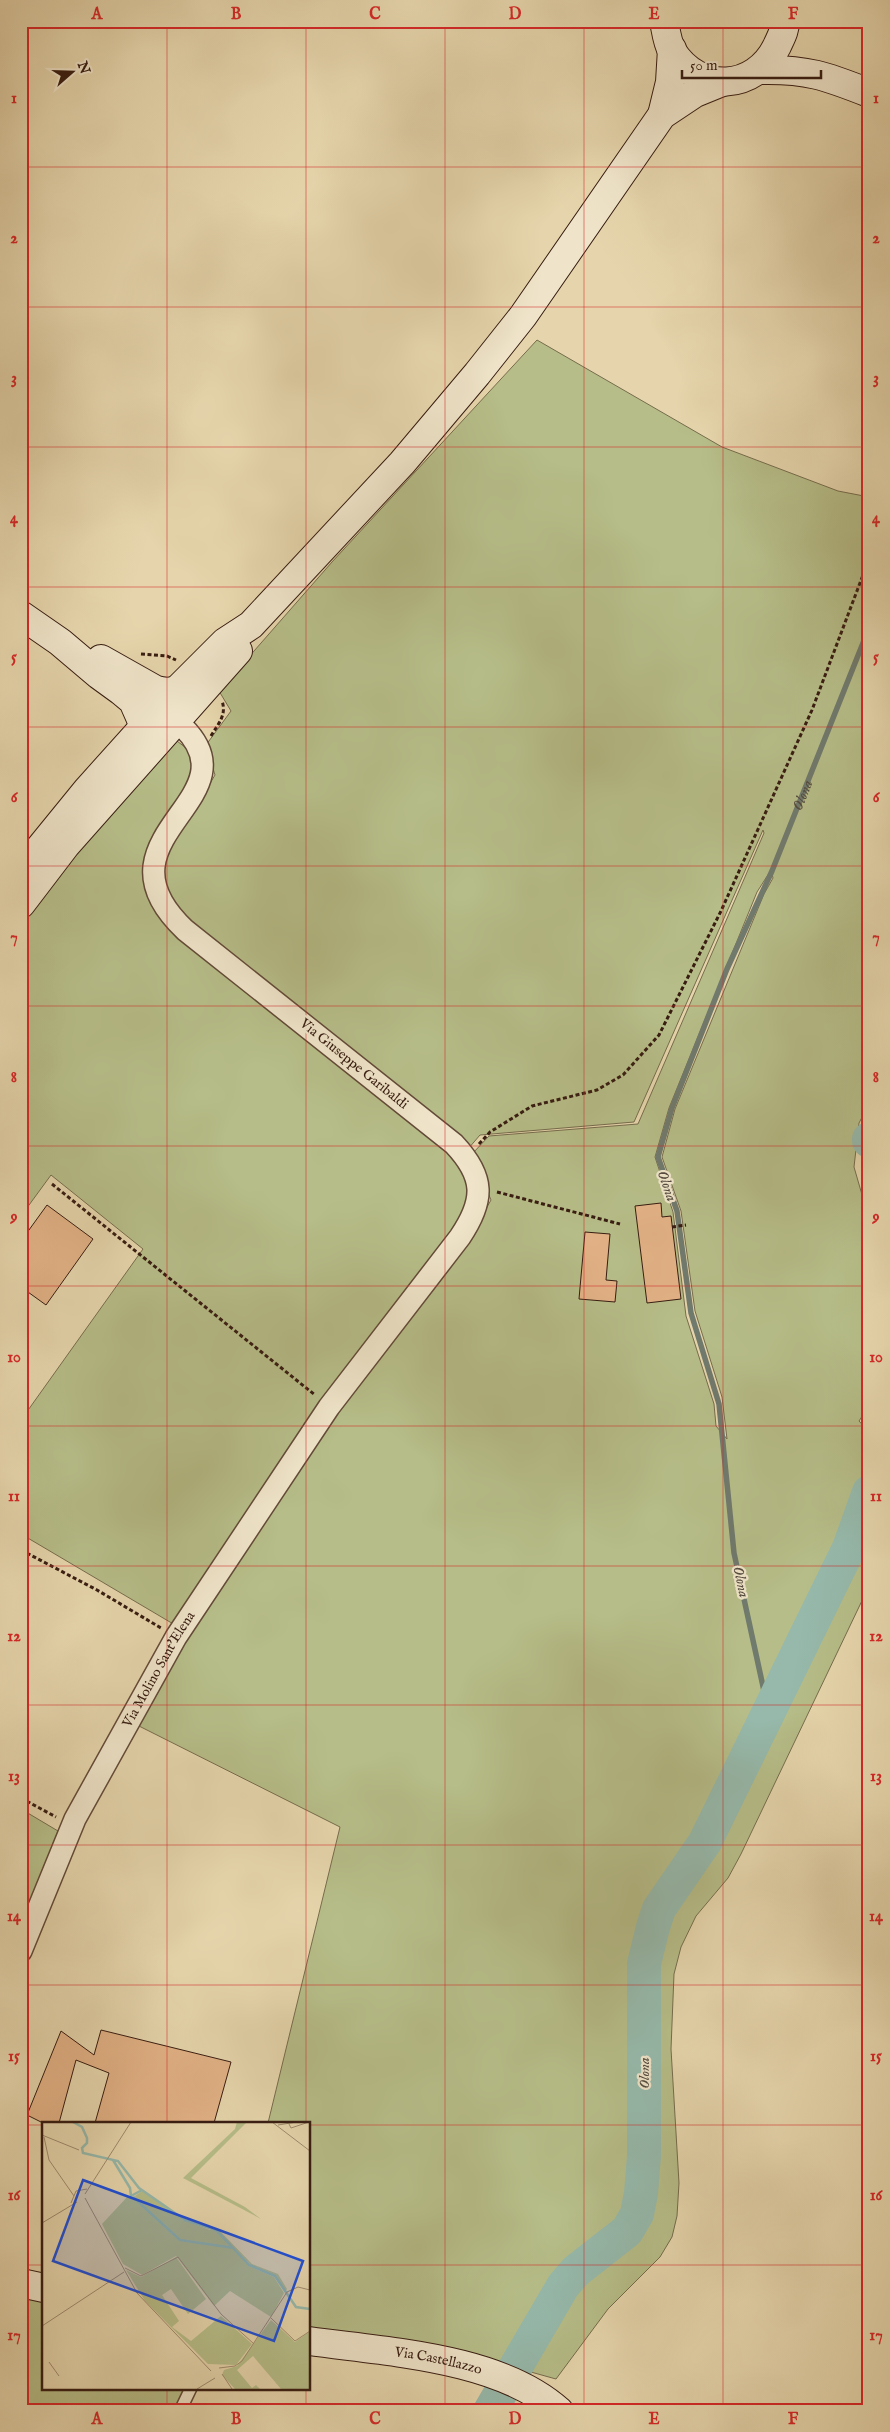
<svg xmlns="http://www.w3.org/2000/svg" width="890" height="2432" font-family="'IM FELL English',serif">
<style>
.green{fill:#b6bd88;stroke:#766c4c;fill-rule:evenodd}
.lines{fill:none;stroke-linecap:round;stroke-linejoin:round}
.stream{stroke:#707a6d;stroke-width:5.5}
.river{stroke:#96b9ab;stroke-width:34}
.building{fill:#e2b286;stroke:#371c11}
.lane-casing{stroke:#634a38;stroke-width:14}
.street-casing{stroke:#634a38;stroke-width:24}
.secondary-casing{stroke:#371c11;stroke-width:30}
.path{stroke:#371c11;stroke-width:3;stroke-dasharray:4 2.5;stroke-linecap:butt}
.lane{stroke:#efe4c9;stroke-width:11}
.street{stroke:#efe4c9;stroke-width:21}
.secondary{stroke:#efe4c9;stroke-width:28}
.grid{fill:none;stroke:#d62828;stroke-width:1;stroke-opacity:0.55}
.labels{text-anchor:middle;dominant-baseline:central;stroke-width:4.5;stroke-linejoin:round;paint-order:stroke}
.street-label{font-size:14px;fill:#371c11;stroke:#efe4c9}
.water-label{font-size:15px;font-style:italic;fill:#544b3f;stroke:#efe4c9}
.inset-river{fill:none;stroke:#96b9ab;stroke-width:2.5}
.inset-road{fill:none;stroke:#a08b6e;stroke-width:1}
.view{fill:#1d4ed8;fill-opacity:0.15;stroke:#1d4ed8;stroke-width:2.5}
.inset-edge{fill:none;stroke:#371c11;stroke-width:2.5}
.neatline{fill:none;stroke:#d62828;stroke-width:2}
.grid-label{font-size:16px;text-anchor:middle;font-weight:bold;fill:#d62828}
</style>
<rect width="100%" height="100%" fill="#e6d5ac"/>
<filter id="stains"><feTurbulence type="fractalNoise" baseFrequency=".004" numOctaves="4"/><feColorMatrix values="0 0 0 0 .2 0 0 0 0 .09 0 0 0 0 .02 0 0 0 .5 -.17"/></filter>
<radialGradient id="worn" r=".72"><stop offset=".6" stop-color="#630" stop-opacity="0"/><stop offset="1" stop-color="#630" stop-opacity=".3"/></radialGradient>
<g class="green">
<path d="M537 340 722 447 838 491 869 497V1104L859 1123 854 1167 869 1219V1357L863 1415 859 1421 869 1432V1586L741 1854 728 1878 696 1916 681 1947 674 1974 671 2049 679 2183 677 2216 672 2237 660 2257 608 2309 556 2379 520 2369 570 2290 580 2279 632 2238 646 2221 652 2205 654 2127 650 1969 657 1938 666 1914 710 1852 726 1815V1789L696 1839 651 1903 641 1924 632 1964 634 2086 631 2182 627 2206 621 2219 551 2278 503 2363 466 2354 309 2331V2123H268L340 1827 133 1723 173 1658 350 1393 479 1221 491 1200 472 1154 489 1136 638 1124 764 833 763 830 634 1122 480 1135 468 1149 177 914 162 874 171 842 194 810 215 775 206 745 231 711 219 691 332 562ZM771 870 773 878 764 894 675 1109 662 1157 681 1211 695 1311 722 1397 727 1439 716 1426 714 1404 686 1316 673 1212 655 1157 669 1108 757 892Z"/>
<polygon points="172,737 191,752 197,766 152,902 455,1154 471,1184 460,1224 175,1625 21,1534 21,1420 143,1249 51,1175 21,1216 21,925 82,845"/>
<polygon points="21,1809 58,1831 21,1924"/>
<polygon points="21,2290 44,2294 44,2388 185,2388 174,2411 21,2411"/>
</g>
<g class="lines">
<path class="stream" id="s1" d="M769 1714 734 1553 719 1404 691 1313 677 1211 658 1157 672 1108 727 969 772 871 869 628"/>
<g class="river">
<polyline points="869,1139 869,1141"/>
<polyline points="490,2411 563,2286 576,2271 627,2231 637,2214 641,2193 644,2156 644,1964 653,1927 659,1909 705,1842 849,1548 869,1492"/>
</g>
</g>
<g class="building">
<polygon points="661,1203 662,1217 671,1216 681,1299 647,1303 635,1206"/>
<polygon points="47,1205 93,1239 46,1305 21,1287 21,1241"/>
<polygon points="585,1232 610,1234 606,1280 617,1281 615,1302 579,1299"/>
<polygon points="101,2030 231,2062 214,2123 95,2123 109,2073 76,2060 59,2123 43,2123 27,2115 61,2031 94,2055"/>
</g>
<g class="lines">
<g class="lane-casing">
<polyline id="lane" points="180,2411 191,2388"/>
</g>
<g class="street-casing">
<g id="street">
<path id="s2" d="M21 1951 75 1819 176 1637 329 1407 460 1237C485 1200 485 1177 454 1144L185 930C87 837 257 800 183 727"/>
</g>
</g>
<g class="secondary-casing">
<g id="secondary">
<path d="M664 21C666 31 667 42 672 51 699 94 755 91 777 46 781 37 785 31 785 21"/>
<path d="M761 70C807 69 826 76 869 93"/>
<polyline points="662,115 670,82 672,49"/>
<polyline points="21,615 60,642 99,675 121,691 133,701 144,726"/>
<polyline points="101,659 156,690 165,692 176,691"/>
<polyline points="21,871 87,790 176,691 225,642 251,625 402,463 477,374 523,316 662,115 695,93 722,82"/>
<polyline points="21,904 66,845 238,651"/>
<polyline points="21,2283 44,2288"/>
<path id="s3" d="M309 2341C387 2352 499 2357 559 2411"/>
</g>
</g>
<g class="path">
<polyline points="863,575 869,578"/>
<polyline points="141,654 167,656 176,660"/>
<path d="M211 736C218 724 227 715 222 701"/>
<polyline points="479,1144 490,1132 532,1106 597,1090 623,1075 659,1035 721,911 812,710 863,575 869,528"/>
<polyline points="52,1184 315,1395"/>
<polyline points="497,1192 620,1224"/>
<polyline points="672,1227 686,1225"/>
<polyline points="21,1550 97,1590 161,1628"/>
<polyline points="21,1798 56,1817"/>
</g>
<use href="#lane" class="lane"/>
<use href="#street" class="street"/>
<use href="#secondary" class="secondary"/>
</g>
<path class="grid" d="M167 21V2123M306 21V2123M445 21V2411M584 21V2411M723 21V2411M21 167H869M21 307H869M21 447H869M21 587H869M21 727H869M21 866H869M21 1006H869M21 1146H869M21 1286H869M21 1426H869M21 1566H869M21 1705H869M21 1845H869M21 1985H869M21 2125H44M309 2125H869M21 2265H44M309 2265H869M167 2388V2411M306 2388V2411"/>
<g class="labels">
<g class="street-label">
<text transform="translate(354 1064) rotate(39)">Via Giuseppe Garibaldi</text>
<text stroke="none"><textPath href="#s2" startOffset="314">Via Molino Sant'Elena</textPath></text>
<text stroke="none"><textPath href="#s3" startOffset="131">Via Castellazzo</textPath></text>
</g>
<g class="water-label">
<text stroke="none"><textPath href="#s1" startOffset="960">Olona</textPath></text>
<text transform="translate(667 1186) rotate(71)">Olona</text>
<text transform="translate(741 1582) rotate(78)">Olona</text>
<text transform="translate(644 2073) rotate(-90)">Olona</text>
</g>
</g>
<g transform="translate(42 2122)">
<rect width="268" height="268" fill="#e6d5ac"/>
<path d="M195 0H205L149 56 203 85 219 97 141 56 193 7ZM100 69 141 98 168 108 175 106 210 142 236 152 245 167 243 170 234 154 211 145 198 133 207 144 232 155 242 171 229 195 188 169 172 184 134 134 100 153 81 142 60 102 86 74 90 76ZM134 135 164 177 146 192 129 167 120 173 137 199 130 205 149 219 179 194 210 222 194 243 166 242 103 179 84 148 99 155ZM229 198 253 220 267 210V267H239L211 234 195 248 210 266 214 263 218 267H193L180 253 182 248 195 244Z" fill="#b6bd88"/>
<path class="inset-river" d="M31 0 40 5 45 16V21L40 26 41 31 76 39 97 66 143 98 174 108 207 143 233 154 254 185 268 187M71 38 88 66 89 74 100 68M91 75 138 118 192 126"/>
<path class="inset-road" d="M230 0 268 29M247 2 249 6 267 0M236 3 255 0M0 13 37 28M2 15 7 38 32 74M43 72 89 0M43 76 95 171 169 249M29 81 34 69 45 67M0 101 35 80M83 146 99 154 136 135 179 192 212 222M229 196 253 219 268 209M0 204 82 150M7 240 17 254M177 246 193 244 200 239 245 170 256 165 268 168M180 252 190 267M155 267 173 256"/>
<path class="view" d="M41 58 261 139 232 219 11 139Z"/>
<rect width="268" height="268" class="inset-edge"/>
</g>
<rect width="890" height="2432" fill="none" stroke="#e6d5ac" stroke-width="55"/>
<g transform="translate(72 72) rotate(70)" stroke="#efe4c9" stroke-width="4" paint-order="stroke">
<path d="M0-4L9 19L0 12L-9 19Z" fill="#371c11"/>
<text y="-8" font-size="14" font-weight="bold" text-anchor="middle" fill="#371c11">N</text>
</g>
<path d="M682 70v8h139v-8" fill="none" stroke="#371c11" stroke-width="2.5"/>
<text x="690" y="70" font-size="15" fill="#371c11" stroke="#efe4c9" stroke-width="4" paint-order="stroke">50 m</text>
<rect x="28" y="28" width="834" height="2376" class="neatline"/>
<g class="grid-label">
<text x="97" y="19">A</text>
<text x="236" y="19">B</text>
<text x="375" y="19">C</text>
<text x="515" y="19">D</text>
<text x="654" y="19">E</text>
<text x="793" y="19">F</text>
<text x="14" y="103">1</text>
<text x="876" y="103">1</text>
<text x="14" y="243">2</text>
<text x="876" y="243">2</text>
<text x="14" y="383">3</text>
<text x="876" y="383">3</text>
<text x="14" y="523">4</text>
<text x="876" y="523">4</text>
<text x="14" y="662">5</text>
<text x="876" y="662">5</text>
<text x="14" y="802">6</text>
<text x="876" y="802">6</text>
<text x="14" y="942">7</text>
<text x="876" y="942">7</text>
<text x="14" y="1082">8</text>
<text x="876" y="1082">8</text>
<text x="14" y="1222">9</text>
<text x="876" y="1222">9</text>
<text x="14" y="1362">10</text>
<text x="876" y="1362">10</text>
<text x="14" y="1501">11</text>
<text x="876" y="1501">11</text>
<text x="14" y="1641">12</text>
<text x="876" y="1641">12</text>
<text x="14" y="1781">13</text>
<text x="876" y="1781">13</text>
<text x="14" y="1921">14</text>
<text x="876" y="1921">14</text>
<text x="14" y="2061">15</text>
<text x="876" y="2061">15</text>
<text x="14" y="2200">16</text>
<text x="876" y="2200">16</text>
<text x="14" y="2340">17</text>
<text x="876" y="2340">17</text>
<text x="97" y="2424">A</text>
<text x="236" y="2424">B</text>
<text x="375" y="2424">C</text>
<text x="515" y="2424">D</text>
<text x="654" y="2424">E</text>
<text x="793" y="2424">F</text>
</g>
<rect width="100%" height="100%" filter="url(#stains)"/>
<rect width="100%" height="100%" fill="url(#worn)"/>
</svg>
